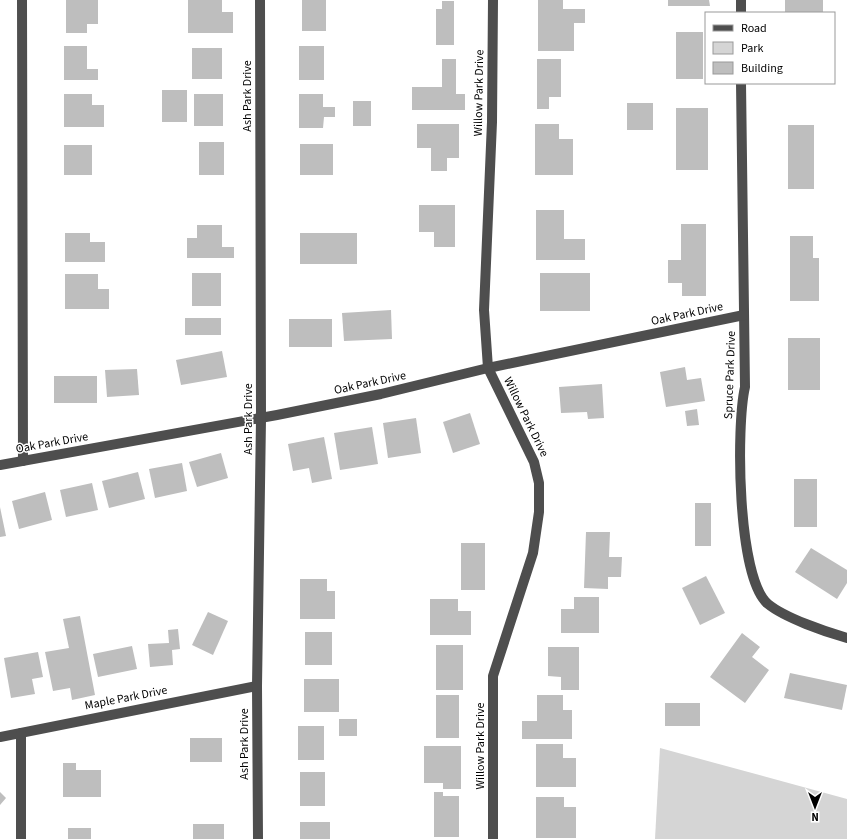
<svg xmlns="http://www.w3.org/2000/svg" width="847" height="839" font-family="'Source Sans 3',sans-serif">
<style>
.green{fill:#d5d5d5}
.building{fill:#bebebe}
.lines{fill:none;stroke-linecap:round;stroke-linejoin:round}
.minor{stroke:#4e4e4e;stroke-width:10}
.labels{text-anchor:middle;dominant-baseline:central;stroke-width:3;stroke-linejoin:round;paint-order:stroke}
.street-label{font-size:12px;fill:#000;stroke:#fff}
</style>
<rect width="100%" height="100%" fill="#fff"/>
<polygon class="green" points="660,748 847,799 847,839 655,839"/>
<g class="building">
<polygon points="66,0 98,0 98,24 87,24 87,33 66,33"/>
<polygon points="188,0 222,0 222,12 233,12 233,33 188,33"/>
<rect x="302" y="0" width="24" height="31"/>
<polygon points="538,0 563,0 563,9 585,9 585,23 574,23 574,51 538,51"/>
<polygon points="668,0 709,0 710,6 668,6"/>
<rect x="785" y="0" width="38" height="13"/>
<polygon points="442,1 454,1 454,45 436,45 436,9 442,9"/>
<rect x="676" y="32" width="27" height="47"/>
<polygon points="64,46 87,46 87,69 98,69 98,80 64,80"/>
<rect x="299" y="46" width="25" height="34"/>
<rect x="192" y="48" width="30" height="31"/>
<polygon points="442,59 456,59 456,94 465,94 465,110 412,110 412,87 442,87"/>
<polygon points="537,59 561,59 561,97 549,97 549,109 537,109"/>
<rect x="162" y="90" width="25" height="32"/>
<polygon points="64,94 92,94 92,105 104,105 104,127 64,127"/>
<rect x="194" y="94" width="29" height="32"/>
<polygon points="299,94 323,94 323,107 335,107 335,117 324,117 323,128 299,128"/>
<rect x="353" y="101" width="18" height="25"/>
<rect x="627" y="103" width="26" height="27"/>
<rect x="676" y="108" width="32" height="62"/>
<polygon points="417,124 459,124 459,158 447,158 447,171 431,171 431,148 417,148"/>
<polygon points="535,124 559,124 559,139 573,139 573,175 535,175"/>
<rect x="788" y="125" width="26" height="64"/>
<rect x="199" y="142" width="25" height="33"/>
<rect x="300" y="144" width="33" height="31"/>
<rect x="64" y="145" width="28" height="30"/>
<polygon points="419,205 455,205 455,247 434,247 434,232 419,232"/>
<polygon points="536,210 564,210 564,239 585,239 585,260 536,260"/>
<polygon points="681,224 706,224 706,296 682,296 682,283 668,283 668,260 681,260"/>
<polygon points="197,225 222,225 222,247 234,247 234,258 187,258 187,238 197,238"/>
<polygon points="65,233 90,233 90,242 105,242 105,262 65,262"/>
<rect x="300" y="233" width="57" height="31"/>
<polygon points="790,236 813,236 813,258 819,258 819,301 790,301"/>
<rect x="192" y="273" width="29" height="33"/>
<rect x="540" y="273" width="50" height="38"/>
<polygon points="65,274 98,274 98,289 109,289 109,309 65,309"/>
<polygon points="391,310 392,339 344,341 342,313"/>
<rect x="185" y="318" width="36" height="17"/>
<rect x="289" y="319" width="43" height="28"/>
<rect x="788" y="338" width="32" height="52"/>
<polygon points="222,351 227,377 181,385 176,360"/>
<polygon points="685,367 687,380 701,378 705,401 666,407 660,372"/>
<polygon points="137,369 139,395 107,397 105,370"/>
<rect x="54" y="376" width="43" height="27"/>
<polygon points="602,384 604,418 588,419 587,412 561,413 559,387"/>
<polygon points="697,409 699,425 687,426 685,411"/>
<polygon points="470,413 480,444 453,453 443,422"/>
<polygon points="416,418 421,453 388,458 383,423"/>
<polygon points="372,427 378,464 340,470 334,433"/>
<polygon points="324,437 332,479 312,483 309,468 293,471 288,444"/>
<polygon points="221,453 228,478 197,487 189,462"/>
<polygon points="182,463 187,491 155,498 149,469"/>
<polygon points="138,472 145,499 109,508 102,481"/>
<rect x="794" y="479" width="23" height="48"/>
<polygon points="92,483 98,510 66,517 60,490"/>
<polygon points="45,492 52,520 19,529 12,501"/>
<rect x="695" y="503" width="16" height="43"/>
<polygon points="0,507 6,536 0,537"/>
<polygon points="586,532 610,532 609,557 622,557 621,577 608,577 608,589 584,588"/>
<rect x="461" y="543" width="24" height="47"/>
<polygon points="811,548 847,570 847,583 837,599 795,572"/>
<polygon points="706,576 725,613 700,625 682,588"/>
<polygon points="300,579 327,579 327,591 335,591 335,619 300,619"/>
<polygon points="574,597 599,597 599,633 561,633 561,609 574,609"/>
<polygon points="430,599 458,599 458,611 471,611 471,635 430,635"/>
<polygon points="208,612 228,621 213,655 192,645"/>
<polygon points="80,616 95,695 72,700 70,688 53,691 45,652 69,648 63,619"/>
<polygon points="178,629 180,649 172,650 173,665 150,667 148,644 169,643 168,630"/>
<rect x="305" y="632" width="27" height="33"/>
<polygon points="742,633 760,647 752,657 769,670 745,703 710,677"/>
<rect x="436" y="645" width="27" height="45"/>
<polygon points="132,646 137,669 98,677 93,654"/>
<polygon points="548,647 579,647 579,690 561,690 561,677 548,676"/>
<polygon points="38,652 43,677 32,679 35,694 11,698 4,658"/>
<polygon points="790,673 847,685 842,710 784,698"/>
<rect x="304" y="679" width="35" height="33"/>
<rect x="436" y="695" width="23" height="43"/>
<polygon points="537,695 563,695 563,710 572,710 572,739 522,739 522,721 537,721"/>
<rect x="665" y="703" width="35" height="23"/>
<rect x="339" y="719" width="18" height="17"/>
<rect x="298" y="726" width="26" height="34"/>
<rect x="190" y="738" width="32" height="24"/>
<polygon points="536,744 563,744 563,758 576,758 576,787 536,787"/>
<polygon points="424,746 461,746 461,789 443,789 443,783 424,783"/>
<polygon points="63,763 76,763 76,770 101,770 101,797 63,797"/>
<rect x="300" y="772" width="25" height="34"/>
<polygon points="0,792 6,798 0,805"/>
<polygon points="434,792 443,792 443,796 459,796 459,837 434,837"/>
<polygon points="536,797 564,797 564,807 576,807 576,838 536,838"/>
<rect x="300" y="822" width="30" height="17"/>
<rect x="193" y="824" width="31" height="15"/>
<rect x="68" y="828" width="23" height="11"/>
</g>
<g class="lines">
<g class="minor">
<polyline points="22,0 23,461"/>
<polyline points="741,0 741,13"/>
<path d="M741 83 745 387C736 426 737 578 768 604 785 618 826 632 847 638"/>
<polyline points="0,465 277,415 381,394 488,368 744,315"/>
<polyline points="0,737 257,686"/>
<polyline points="21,839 21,733"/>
<polyline points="258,839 257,686 261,419 260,0"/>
<polyline points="493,839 493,676 533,553 539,512 539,483 534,462 488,368 484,310 492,122 493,0"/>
</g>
</g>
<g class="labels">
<g class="street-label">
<text transform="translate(479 93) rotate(-89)">Willow Park Drive</text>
<text transform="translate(247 96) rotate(-90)">Ash Park Drive</text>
<text transform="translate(687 314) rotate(-12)">Oak Park Drive</text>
<text transform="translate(730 375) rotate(-88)">Spruce Park Drive</text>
<text transform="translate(370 383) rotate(-12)">Oak Park Drive</text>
<text transform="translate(526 417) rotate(64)">Willow Park Drive</text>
<text transform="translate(248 419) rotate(-90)">Ash Park Drive</text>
<text transform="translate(52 443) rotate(-10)">Oak Park Drive</text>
<text transform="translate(126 698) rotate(-11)">Maple Park Drive</text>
<text transform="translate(244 744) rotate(-90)">Ash Park Drive</text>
<text transform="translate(480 746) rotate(-90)">Willow Park Drive</text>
</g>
</g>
<rect x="705" y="12" width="130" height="72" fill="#ffffff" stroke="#999999"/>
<rect x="713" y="25" width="20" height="6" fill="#4e4e4e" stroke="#999999"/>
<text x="741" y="32" font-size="12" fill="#000000">Road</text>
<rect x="713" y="42" width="20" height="12" fill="#d5d5d5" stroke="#999999"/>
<text x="741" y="52" font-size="12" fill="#000000">Park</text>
<rect x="713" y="62" width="20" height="12" fill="#bebebe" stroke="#999999"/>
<text x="741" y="72" font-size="12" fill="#000000">Building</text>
<g transform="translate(815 807) rotate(180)" stroke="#ffffff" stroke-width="3" paint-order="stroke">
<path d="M0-3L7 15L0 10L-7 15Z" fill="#000000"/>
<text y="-6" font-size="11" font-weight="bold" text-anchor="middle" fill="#000000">N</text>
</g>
</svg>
